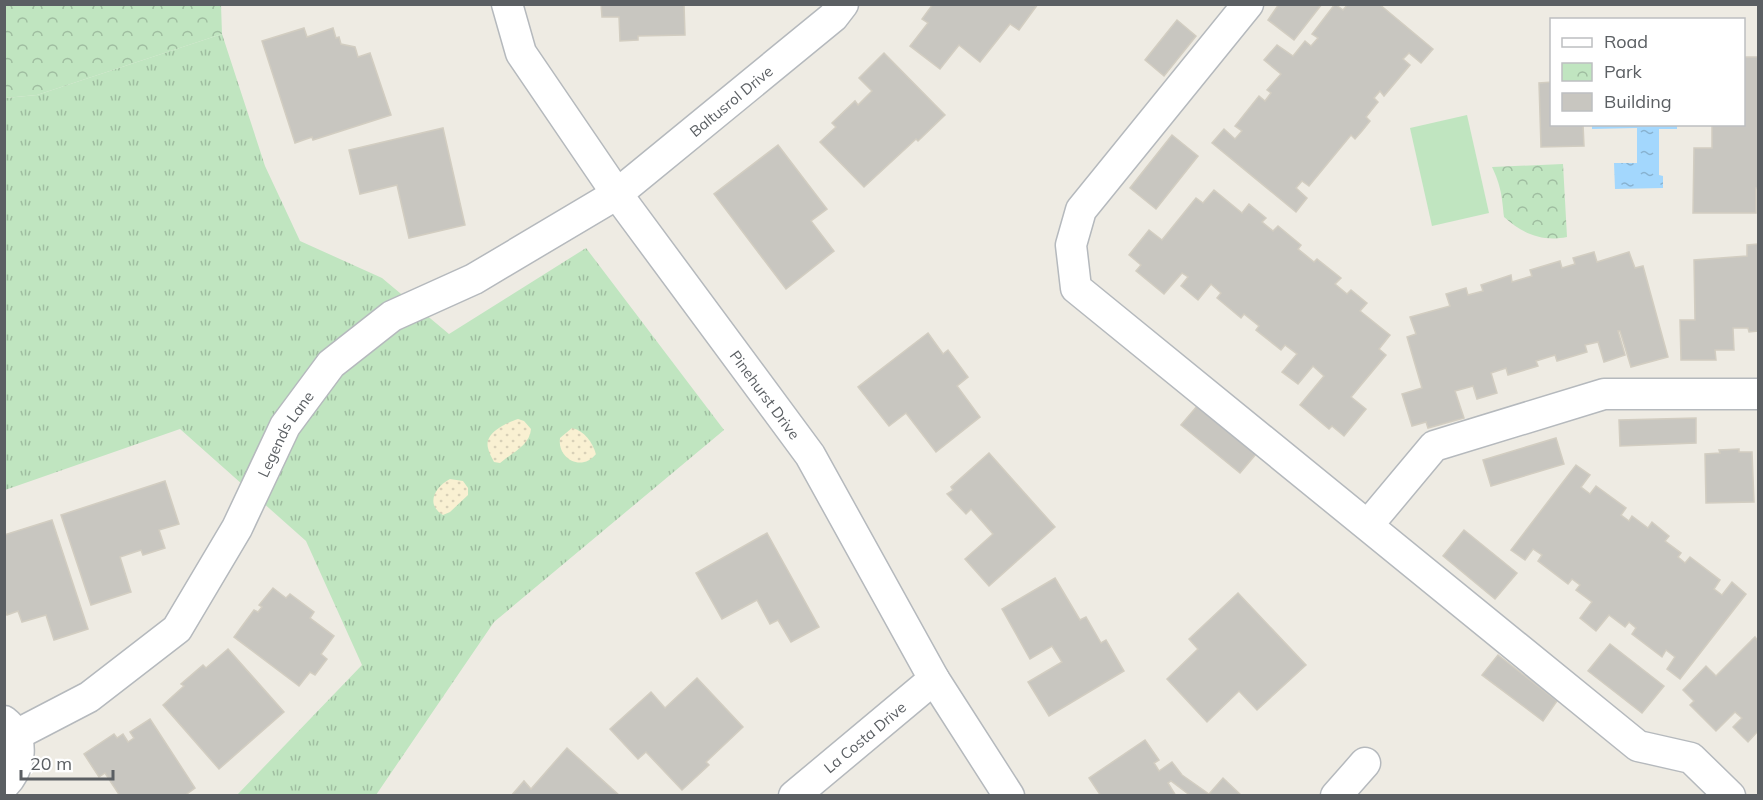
<svg xmlns="http://www.w3.org/2000/svg" width="1763" height="800" font-family="Mulish,sans-serif">
<style>
.grass{fill:url(#grass-tufts)}
.sand{fill:url(#sand-dots)}
.park{fill:url(#park-crowns)}
.pitch{fill:#c0e5c0}
.water{fill:url(#water-ripples)}
.building{fill:#c8c6c0;stroke:#d2cdc1;stroke-width:1.5}
.lines{fill:none;stroke-linecap:round;stroke-linejoin:round}
.minor-casing{stroke:#b5b9bd;stroke-width:33}
.minor{stroke:#fff;stroke-width:30}
.labels{text-anchor:middle;dominant-baseline:central;stroke-width:5;stroke-linejoin:round;paint-order:stroke}
.street-label{font-size:15px;fill:#5b5f63;stroke:#fff}
</style>
<defs>
<pattern id="grass-tufts" width="24" height="20" patternUnits="userSpaceOnUse" patternTransform="scale(1.5)"><rect width="24" height="20" fill="#c0e5c0"/><path d="M3 7l-1-3M5 7V3M7 7l1-3M15 17l-1-3M17 17v-4M19 17l1-3" fill="none" stroke="#9fbda0"/></pattern>
<pattern id="sand-dots" width="8" height="8" patternUnits="userSpaceOnUse" patternTransform="scale(1.5)"><rect width="8" height="8" fill="#f9f0d2"/><path d="M2 2h.1M6 6h.1" fill="none" stroke="#d8d0b7" stroke-width="1.8" stroke-linecap="round"/></pattern>
<pattern id="park-crowns" width="20" height="18" patternUnits="userSpaceOnUse" patternTransform="scale(1.5)"><rect width="20" height="18" fill="#c0e5c0"/><path d="M2 6a3 3 0 1 1 6 0M12 15a3 3 0 1 1 6 0" fill="none" stroke="#9fbda0"/></pattern>
<pattern id="water-ripples" width="26" height="14" patternUnits="userSpaceOnUse" patternTransform="scale(1.5)"><rect width="26" height="14" fill="#a3d7fd"/><path d="M2 4q2-2 4 0t4 0M15 11q2-2 4 0t4 0" fill="none" stroke="#88b2d0"/></pattern>
</defs>
<rect width="100%" height="100%" fill="#eeebe3"/>
<polygon class="grass" points="222,34 265,166 300,241 382,278 449,334 586,248 724,430 494,622 376,795 237,795 362,665 306,541 180,429 5,490 5,98 37,95"/>
<g class="sand">
<path d="M518 419 524 421 531 429C530 445 512 453 500 463L494 462C492 458 489 453 488 448 484 433 506 423 518 419Z"/>
<path d="M572 428C585 431 592 442 596 454 582 472 557 459 560 438Z"/>
<path d="M450 479 463 481 468 488V495L450 512 443 515C425 504 435 487 450 479Z"/>
</g>
<g class="park">
<polygon points="5,4 221,5 222,34 37,95 5,98"/>
<path d="M1563 164 1567 237C1542 242 1523 234 1504 217 1502 196 1501 186 1492 167Z"/>
</g>
<polygon class="pitch" points="1467,115 1489,213 1432,226 1410,128"/>
<polygon class="water" points="1592,125 1677,125 1677,129 1659,129 1659,175 1663,176 1663,188 1615,189 1614,163 1637,163 1637,128 1592,129"/>
<g class="building">
<polygon points="601,4 684,4 685,35 638,36 638,40 620,41 619,17 602,17"/>
<polygon points="933,4 1038,4 1019,30 1010,24 980,62 959,45 940,69 910,46 928,23 922,19"/>
<polygon points="1279,4 1322,4 1294,40 1268,20"/>
<polygon points="1335,4 1343,10 1348,4 1379,4 1433,49 1421,63 1409,53 1403,59 1410,65 1384,96 1380,91 1374,98 1378,102 1366,117 1370,121 1362,131 1355,139 1351,135 1309,186 1302,181 1296,188 1307,198 1296,212 1212,143 1224,129 1235,139 1242,131 1235,126 1259,96 1265,101 1271,93 1267,90 1281,74 1264,60 1277,45 1293,56 1305,41 1311,46 1318,38 1312,34"/>
<polygon points="1177,20 1196,36 1164,76 1145,60"/>
<polygon points="304,28 307,37 333,28 336,38 339,37 341,44 355,47 358,57 370,53 391,115 313,140 312,137 295,143 262,41"/>
<polygon points="884,53 945,115 918,141 916,139 864,187 820,142 836,127 832,123 855,101 858,105 872,91 859,78"/>
<polygon points="1744,57 1758,57 1758,188 1756,188 1756,213 1693,213 1694,148 1712,148 1712,124 1744,124"/>
<polygon points="1552,82 1552,124 1583,124 1584,146 1541,147 1539,83"/>
<polygon points="443,128 465,225 409,238 397,185 360,194 349,150"/>
<polygon points="1172,135 1198,156 1156,209 1130,188"/>
<polygon points="778,145 827,209 811,221 834,251 786,289 714,194"/>
<polygon points="1214,190 1242,213 1249,204 1266,218 1262,222 1273,231 1278,226 1301,245 1298,249 1314,262 1317,259 1341,278 1335,284 1347,294 1351,290 1367,303 1360,311 1390,335 1379,349 1386,355 1351,397 1366,409 1344,436 1332,426 1329,429 1300,405 1324,376 1313,366 1298,384 1282,372 1297,354 1285,345 1281,350 1256,330 1259,326 1244,314 1241,318 1217,298 1221,293 1211,284 1198,300 1181,286 1188,277 1182,273 1164,294 1136,271 1141,265 1129,255 1149,230 1162,240 1196,198 1203,203"/>
<polygon points="1758,244 1758,331 1749,332 1748,328 1733,328 1734,350 1715,350 1716,360 1681,360 1680,320 1695,320 1694,260 1747,256 1747,245"/>
<polygon points="1594,252 1597,262 1629,252 1635,268 1643,266 1668,357 1631,367 1620,331 1618,331 1625,355 1604,362 1598,342 1585,345 1587,352 1557,361 1555,355 1536,361 1538,366 1508,375 1506,368 1491,373 1497,393 1477,399 1473,386 1455,391 1464,418 1428,428 1426,422 1412,426 1402,394 1422,388 1407,337 1416,334 1410,317 1450,306 1446,294 1466,288 1468,295 1483,291 1481,285 1511,275 1512,282 1532,276 1530,270 1560,261 1562,268 1575,264 1573,258"/>
<polygon points="928,333 943,354 948,350 968,377 957,386 980,417 936,452 906,413 889,426 858,387"/>
<polygon points="1198,405 1256,454 1240,473 1181,425"/>
<polygon points="1696,418 1696,443 1620,446 1619,420"/>
<polygon points="1556,438 1564,464 1491,486 1483,460"/>
<polygon points="1739,449 1739,452 1752,452 1754,502 1706,503 1705,454 1720,453 1719,450"/>
<polygon points="989,453 1055,527 989,586 965,559 993,534 971,509 966,514 947,494 953,490 951,487"/>
<polygon points="1576,465 1590,475 1581,487 1590,494 1596,486 1626,508 1621,515 1629,521 1632,516 1648,528 1652,522 1669,536 1665,541 1681,553 1678,557 1685,563 1690,557 1720,580 1714,589 1722,595 1732,582 1746,594 1680,679 1667,669 1675,657 1666,650 1662,657 1632,634 1636,628 1629,622 1625,627 1609,615 1596,631 1580,618 1592,602 1576,590 1580,585 1572,579 1568,584 1538,561 1542,555 1533,549 1525,560 1511,550"/>
<polygon points="165,481 179,524 159,530 165,548 143,555 141,550 120,557 131,592 91,605 61,515"/>
<polygon points="52,520 88,629 54,640 46,615 22,622 18,611 7,615 4,607 4,535"/>
<polygon points="1464,530 1517,573 1495,599 1443,556"/>
<polygon points="767,533 819,627 791,642 778,620 770,624 757,600 722,619 696,573"/>
<polygon points="1055,578 1080,620 1086,617 1101,643 1106,640 1124,671 1049,716 1028,682 1062,662 1052,646 1030,659 1002,609"/>
<polygon points="273,588 286,598 290,594 314,612 310,618 334,636 321,654 327,659 315,675 310,672 299,686 234,637 254,610 258,612 262,607 259,605"/>
<polygon points="1238,593 1306,665 1257,710 1239,691 1207,722 1167,679 1198,649 1189,639"/>
<polygon points="1755,637 1758,641 1758,731 1748,742 1733,727 1742,718 1735,712 1716,731 1690,705 1694,701 1683,690 1706,666 1716,676"/>
<polygon points="1610,644 1664,686 1642,713 1588,671"/>
<polygon points="228,649 284,712 219,769 163,705 184,686 181,684 203,665 206,668"/>
<polygon points="1498,655 1557,701 1543,721 1482,675"/>
<polygon points="697,678 743,727 706,762 709,765 682,790 646,752 638,759 610,729 651,692 665,708"/>
<polygon points="150,719 195,788 184,796 120,796 105,773 99,777 84,754 114,734 117,738 123,734 128,742 134,738 130,732"/>
<polygon points="1145,740 1159,760 1154,763 1159,771 1172,762 1182,775 1209,794 1223,778 1242,796 1191,796 1171,781 1168,783 1176,796 1101,796 1089,778"/>
<polygon points="567,748 620,796 511,796 524,781 531,789"/>
</g>
<g class="lines">
<g class="minor-casing">
<g id="minor">
<path id="s1" d="M507 4 521 53 617 194 810 455 934 679 1009 796"/>
<polyline points="1248,4 1081,210 1071,245 1076,288 1638,746 1691,758 1730,796"/>
<polyline points="1368,525 1434,446 1604,394 1758,394"/>
<path d="M4 721C26 738 21 767 4 785"/>
<path id="s2" d="M16 735 89 697 177 629 237 528 285 426 331 364 392 316 474 279 617 194 833 17 843 4"/>
<path id="s3" d="M794 796 934 679"/>
<polyline points="1336,796 1365,763"/>
</g>
</g>
<use href="#minor" class="minor"/>
</g>
<g class="labels">
<g class="street-label">
<text stroke="none"><textPath href="#s2" startOffset="982">Baltusrol Drive</textPath></text>
<text stroke="none"><textPath href="#s1" startOffset="471">Pinehurst Drive</textPath></text>
<text stroke="none"><textPath href="#s2" startOffset="417">Legends Lane</textPath></text>
<text stroke="none"><textPath href="#s3" startOffset="92">La Costa Drive</textPath></text>
</g>
</g>
<rect width="1763" height="800" fill="none" stroke="#5b5f63" stroke-width="12"/>
<rect x="1550" y="18" width="195" height="108" fill="#ffffff" stroke="#bdbfc1" stroke-width="1.5"/>
<rect x="1562" y="38" width="30" height="9" fill="#ffffff" stroke="#bdbfc1" stroke-width="1.5"/>
<text x="1604" y="48" font-size="18" fill="#5b5f63">Road</text>
<rect x="1562" y="63" width="30" height="18" fill="url(#park-crowns)" stroke="#bdbfc1" stroke-width="1.5"/>
<text x="1604" y="78" font-size="18" fill="#5b5f63">Park</text>
<rect x="1562" y="93" width="30" height="18" fill="#c8c6c0" stroke="#bdbfc1" stroke-width="1.5"/>
<text x="1604" y="108" font-size="18" fill="#5b5f63">Building</text>
<path d="M21 770v9h92v-9" fill="none" stroke="#5b5f63" stroke-width="3"/>
<text x="30" y="770" font-size="18" fill="#5b5f63" stroke="#ffffff" stroke-width="4.5" paint-order="stroke">20 m</text>
</svg>
